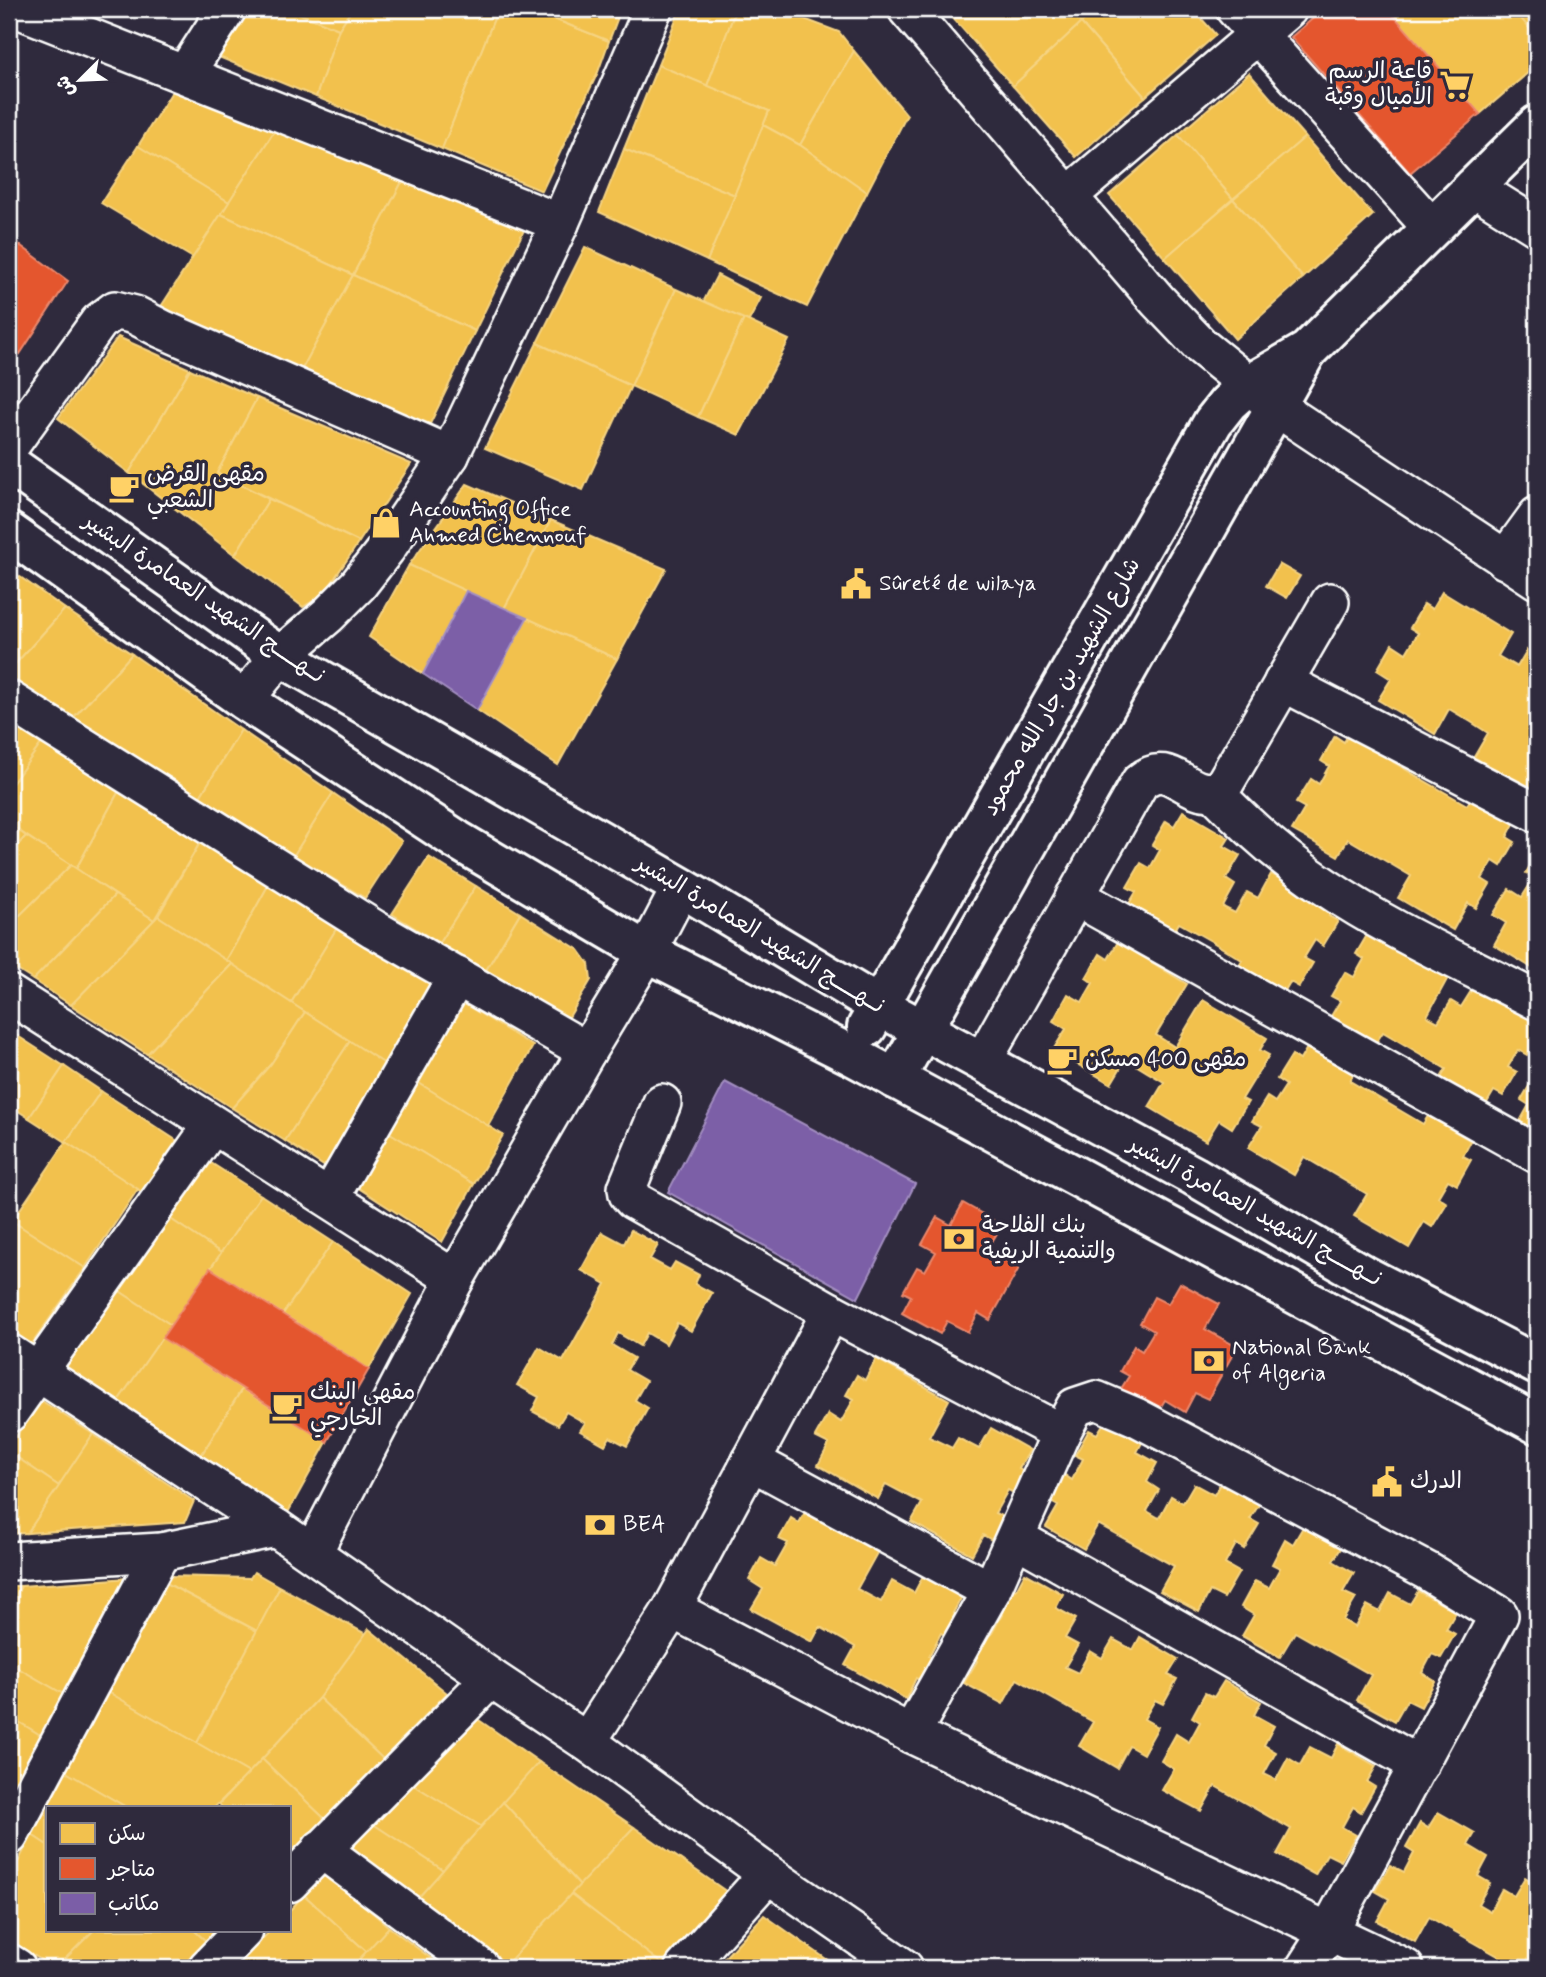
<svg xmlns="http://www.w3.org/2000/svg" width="1546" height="1977" font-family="Mynerve,'Playpen Sans Arabic',sans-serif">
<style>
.homes{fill:#f2c14e;stroke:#f6d483;stroke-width:2}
.shops{fill:#e4572e;stroke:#ec896d;stroke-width:2}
.offices{fill:#7b5ea7;stroke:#a38ec1;stroke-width:2}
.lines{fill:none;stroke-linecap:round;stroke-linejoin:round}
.street-casing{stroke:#fff;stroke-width:42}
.secondary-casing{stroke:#fff;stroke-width:44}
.street{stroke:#2f2a3d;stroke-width:37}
.secondary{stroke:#2f2a3d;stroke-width:38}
.labels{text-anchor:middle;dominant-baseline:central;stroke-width:7;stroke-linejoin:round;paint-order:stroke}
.poi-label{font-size:23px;fill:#fff;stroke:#2f2a3d;text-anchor:start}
.street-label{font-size:23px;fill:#fff;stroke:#2f2a3d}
</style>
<rect width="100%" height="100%" fill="#2f2a3d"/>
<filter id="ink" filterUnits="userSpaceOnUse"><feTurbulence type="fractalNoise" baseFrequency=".0143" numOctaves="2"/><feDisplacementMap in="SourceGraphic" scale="14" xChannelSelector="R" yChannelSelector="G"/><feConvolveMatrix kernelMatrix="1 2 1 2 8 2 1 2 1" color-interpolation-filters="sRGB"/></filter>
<g filter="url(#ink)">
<g class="homes">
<polygon points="105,9 126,9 123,16"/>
<polygon points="245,9 288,9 339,29 316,97 214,55"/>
<polygon points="288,9 352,9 339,29"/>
<polygon points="352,9 498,9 442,149 316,97 339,29"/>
<polygon points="498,9 529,9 609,41 598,72 542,191 442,149"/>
<polygon points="529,9 621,9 609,41"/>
<polygon points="680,9 736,9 707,86 658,65"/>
<polygon points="736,9 778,9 839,32 854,51 800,145 763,125 769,111 707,86"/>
<polygon points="962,9 1068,9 1081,23 1013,86 952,17"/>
<polygon points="1068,9 1096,9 1081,23"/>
<polygon points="1096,9 1193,9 1216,35 1145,97 1081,23"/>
<polygon points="1388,9 1513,9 1537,37 1537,65 1480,114"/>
<polygon points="1513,9 1537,9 1537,37"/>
<polygon points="1081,23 1145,97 1076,157 1013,86"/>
<polygon points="854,51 907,115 867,192 800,145"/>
<polygon points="658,65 769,111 735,195 624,149"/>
<polygon points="1249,73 1305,137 1233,199 1178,135"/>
<polygon points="173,90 275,130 229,202 138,146"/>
<polygon points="763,125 800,145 867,192 807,307 707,261"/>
<polygon points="275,130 403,180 353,275 221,214"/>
<polygon points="1178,135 1233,199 1165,258 1109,195"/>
<polygon points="1305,137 1373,215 1303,278 1233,199"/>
<polygon points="138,146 229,202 193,258 101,203"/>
<polygon points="624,149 735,195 707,261 599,212"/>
<polygon points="403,180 525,228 475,331 353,275"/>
<polygon points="1233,199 1303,278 1235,339 1165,258"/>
<polygon points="221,214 353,275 302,369 160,308"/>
<polygon points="585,247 676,289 631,386 537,343"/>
<polygon points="353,275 475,331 430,424 302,369"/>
<polygon points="717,275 761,298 733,351 692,324"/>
<polygon points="676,289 744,319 698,417 631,386"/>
<polygon points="744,319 789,340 739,435 698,417"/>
<polygon points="118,337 190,369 129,473 58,418"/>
<polygon points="537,343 631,386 583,490 485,448"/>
<polygon points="190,369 257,398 217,473 269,499 235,555 129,473"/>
<polygon points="257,398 411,464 359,542 217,473"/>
<polygon points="467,484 551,520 504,609 409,565"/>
<polygon points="269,499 359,542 324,594 303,607 235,555"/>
<polygon points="551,520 666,569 617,659 504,609"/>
<polygon points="1279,564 1300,576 1287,598 1266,586"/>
<polygon points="409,565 466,591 423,674 369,637"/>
<polygon points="9,569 65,609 9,671"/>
<polygon points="1442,592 1511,634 1498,656 1517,667 1527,650 1537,657 1537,780 1531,791 1474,757 1488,733 1471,722 1449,709 1435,734 1378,700 1391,679 1377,670 1392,644 1406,653 1418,633 1410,628 1424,604 1432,609"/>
<polygon points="65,609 132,654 73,718 9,679 9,671"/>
<polygon points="527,618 617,659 558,765 477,710"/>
<polygon points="132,654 241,730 200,797 73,718"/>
<polygon points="9,723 41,744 9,788"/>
<polygon points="1353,727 1398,754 1393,762 1425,781 1467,805 1472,797 1515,822 1507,837 1515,842 1501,866 1493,861 1482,879 1490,884 1476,908 1468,903 1453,930 1398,898 1411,876 1348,839 1338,856 1292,830 1305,808 1296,803 1311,779 1319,784 1329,766 1321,761 1335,736 1344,742"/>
<polygon points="241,730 333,793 294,855 200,797"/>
<polygon points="41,744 119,791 76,869 9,824 9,788"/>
<polygon points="119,791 201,841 154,920 76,869"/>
<polygon points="333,793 402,841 365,898 294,855"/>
<polygon points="1183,811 1229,838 1224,846 1240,855 1226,879 1235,885 1223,907 1235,913 1247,892 1258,898 1271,874 1287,883 1292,875 1337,902 1329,916 1338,921 1323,946 1315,940 1304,958 1313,963 1299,987 1290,982 1277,1004 1232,977 1242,960 1211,941 1179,923 1169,941 1123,914 1136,892 1127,887 1141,863 1150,868 1160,850 1152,845 1166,821 1174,826"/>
<polygon points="9,824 26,836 9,855"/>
<polygon points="26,836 71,865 9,926 9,855"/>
<polygon points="201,841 269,884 226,961 158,916"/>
<polygon points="1537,853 1537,971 1494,945 1506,923 1493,915 1509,889 1522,897 1534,878 1526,873"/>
<polygon points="429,857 476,886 439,943 392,914"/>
<polygon points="71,865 115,895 33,980 9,965 9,926"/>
<polygon points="269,884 338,926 291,1003 226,961"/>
<polygon points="476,886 520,913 485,972 439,943"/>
<polygon points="115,895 154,920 71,1005 33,980"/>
<polygon points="520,913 579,950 589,964 591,980 566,1022 485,972"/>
<polygon points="158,916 232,964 147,1054 71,1005"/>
<polygon points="338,926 438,987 391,1068 291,1003"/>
<polygon points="1370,930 1456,963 1427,1016 1438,1022 1451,1001 1461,1007 1476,983 1537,1018 1533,1025 1537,1028 1537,1037 1527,1055 1518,1050 1508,1067 1517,1072 1503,1096 1494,1091 1481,1113 1436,1087 1446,1069 1383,1032 1372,1049 1327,1023 1340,1001 1331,996 1345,972 1354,977 1364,959 1356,954"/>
<polygon points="1118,942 1187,984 1156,1035 1175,1047 1203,1000 1267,1038 1260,1050 1269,1055 1242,1099 1248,1102 1232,1128 1219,1120 1206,1141 1149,1107 1164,1082 1147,1072 1126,1059 1111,1084 1053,1050 1066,1029 1053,1021 1068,994 1082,1002 1093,983 1086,978 1100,954 1108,959"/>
<polygon points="232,964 305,1012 271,1064 232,1108 147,1054"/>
<polygon points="453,997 533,1046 488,1126 409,1077"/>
<polygon points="305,1012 350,1041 285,1141 232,1108 271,1064"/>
<polygon points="10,1031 64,1066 29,1118 9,1105"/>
<polygon points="350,1041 391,1068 333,1172 285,1141"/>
<polygon points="1308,1046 1354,1072 1350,1081 1423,1124 1428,1116 1471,1141 1463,1156 1471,1160 1457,1185 1448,1180 1438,1197 1447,1203 1432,1227 1424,1222 1409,1248 1354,1216 1367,1194 1304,1157 1294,1175 1248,1148 1262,1126 1252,1121 1267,1097 1275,1102 1286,1085 1277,1079 1292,1055 1300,1060"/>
<polygon points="64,1066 101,1091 66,1142 29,1118"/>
<polygon points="1535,1076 1537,1077 1537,1145 1514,1132 1529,1105 1521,1100"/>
<polygon points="409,1077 503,1135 474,1184 380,1127"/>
<polygon points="101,1091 182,1144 148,1196 66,1142"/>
<polygon points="380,1127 474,1184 442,1242 349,1182"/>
<polygon points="66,1142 138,1189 85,1268 12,1221"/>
<polygon points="208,1161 261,1195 221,1253 169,1218"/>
<polygon points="261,1195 333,1242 283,1314 210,1268"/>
<polygon points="169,1218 221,1253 171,1325 118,1290"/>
<polygon points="12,1221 85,1268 29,1348 9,1334 9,1226"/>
<polygon points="631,1230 658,1245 650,1259 670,1270 675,1262 699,1275 695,1284 712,1293 691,1331 677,1323 666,1344 647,1333 640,1346 618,1333 612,1345 634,1358 627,1370 646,1381 635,1400 648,1408 627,1446 610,1437 605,1445 580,1431 585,1423 566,1412 558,1425 532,1411 539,1397 517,1385 539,1347 563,1361 606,1284 581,1270 602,1232 624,1244"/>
<polygon points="333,1242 412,1294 369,1369 283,1314"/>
<polygon points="118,1290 171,1325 116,1404 63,1369"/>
<polygon points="162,1338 242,1389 199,1459 116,1404"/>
<polygon points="876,1359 949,1400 929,1437 952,1448 958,1438 979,1449 991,1428 1030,1450 1019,1469 1027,1474 1016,1494 1008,1490 995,1513 1009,1520 997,1543 983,1535 972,1555 911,1522 922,1503 886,1484 878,1499 818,1465 829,1444 815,1437 828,1414 841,1422 854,1399 846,1395 857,1375 865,1380"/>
<polygon points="242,1389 327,1442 286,1516 199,1459"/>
<polygon points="39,1399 93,1434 59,1486 9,1452 9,1448"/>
<polygon points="1107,1418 1144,1439 1137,1452 1157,1463 1147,1482 1159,1490 1147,1511 1159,1518 1171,1496 1183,1503 1194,1484 1214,1495 1221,1482 1260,1503 1250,1519 1259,1524 1244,1549 1236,1544 1225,1564 1239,1572 1224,1598 1210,1591 1199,1612 1160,1591 1174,1566 1098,1524 1084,1549 1046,1527 1058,1506 1044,1498 1059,1471 1072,1480 1083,1459 1075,1455 1089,1430 1097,1434"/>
<polygon points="93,1434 194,1501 185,1522 27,1533"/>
<polygon points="9,1452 59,1486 27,1533 9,1534"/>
<polygon points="810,1503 882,1544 857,1589 881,1602 892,1581 914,1593 925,1572 964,1593 953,1613 961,1617 950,1638 941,1633 929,1656 943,1664 931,1686 916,1678 906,1699 845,1665 855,1647 820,1627 812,1642 751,1609 763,1589 749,1580 761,1558 775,1566 788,1543 779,1539 791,1518 799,1523"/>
<polygon points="1303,1527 1341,1548 1333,1561 1354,1573 1343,1592 1356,1598 1343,1620 1355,1627 1367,1605 1380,1612 1390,1593 1410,1604 1418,1591 1456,1612 1446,1629 1455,1634 1441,1658 1432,1654 1422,1673 1435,1681 1421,1707 1407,1700 1395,1721 1357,1700 1371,1675 1295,1632 1280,1657 1242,1636 1254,1615 1241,1607 1255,1581 1269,1588 1280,1568 1272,1564 1285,1539 1293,1544"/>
<polygon points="254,1572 280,1587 257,1631 166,1583 170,1576 250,1578"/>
<polygon points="1025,1573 1063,1594 1056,1608 1076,1619 1065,1638 1078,1645 1065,1667 1078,1673 1090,1651 1102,1658 1113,1639 1133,1650 1140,1637 1178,1659 1168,1675 1177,1679 1163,1704 1155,1700 1144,1719 1158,1727 1143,1754 1129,1746 1117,1768 1079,1746 1093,1722 1017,1679 1003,1704 964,1683 977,1661 963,1653 977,1627 991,1635 1002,1615 994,1611 1008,1585 1016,1590"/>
<polygon points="130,1578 65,1695 9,1663 9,1607 21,1586"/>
<polygon points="166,1583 257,1631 197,1743 108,1692"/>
<polygon points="9,1586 21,1586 9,1607"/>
<polygon points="280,1587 366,1634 319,1698 249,1773 197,1743"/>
<polygon points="369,1629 447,1693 383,1759 319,1698"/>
<polygon points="9,1663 65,1695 42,1736 9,1716"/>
<polygon points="1224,1681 1261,1702 1254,1715 1274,1726 1264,1745 1276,1752 1264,1774 1276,1780 1288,1758 1300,1765 1310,1747 1331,1758 1338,1744 1376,1766 1367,1782 1375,1787 1361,1812 1353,1807 1342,1827 1356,1835 1341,1861 1327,1854 1315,1875 1277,1854 1291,1829 1215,1786 1201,1811 1162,1790 1174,1769 1161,1761 1176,1734 1189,1742 1200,1722 1192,1717 1205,1693 1214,1697"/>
<polygon points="108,1692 197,1743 249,1773 215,1807 126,1807 66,1772"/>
<polygon points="319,1698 383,1759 325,1819 262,1759"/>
<polygon points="9,1716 42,1736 9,1796"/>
<polygon points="476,1718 539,1762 482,1827 412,1784"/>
<polygon points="262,1759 325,1819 289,1857 289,1807 222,1807 219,1804"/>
<polygon points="539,1762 634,1827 580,1885 503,1802"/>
<polygon points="66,1772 126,1807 47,1807 47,1845 32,1835"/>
<polygon points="412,1784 482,1827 443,1870 373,1824"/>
<polygon points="503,1802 580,1885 507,1964 417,1899"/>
<polygon points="1438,1812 1475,1833 1468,1845 1488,1857 1478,1876 1490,1883 1478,1904 1490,1911 1502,1889 1514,1896 1525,1877 1537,1884 1537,1968 1500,1968 1505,1960 1429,1917 1415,1942 1377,1921 1389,1899 1375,1891 1390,1865 1404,1872 1414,1853 1406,1848 1420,1823 1428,1828"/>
<polygon points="373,1824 443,1870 417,1899 349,1849"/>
<polygon points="634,1827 727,1892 662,1964 571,1894"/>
<polygon points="32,1835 47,1845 47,1930 94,1930 56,1968 53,1968 9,1939 9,1879"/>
<polygon points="326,1873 389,1927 367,1952 304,1895"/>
<polygon points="571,1894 662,1964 658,1968 512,1968 507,1964"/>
<polygon points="304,1895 367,1952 351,1968 241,1968 237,1965 271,1930 289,1930 289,1911"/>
<polygon points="764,1915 833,1964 829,1968 715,1968"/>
<polygon points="389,1927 436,1962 431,1968 351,1968"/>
<polygon points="94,1930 194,1930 207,1942 181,1968 56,1968"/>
<polygon points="194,1930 218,1930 207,1942"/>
</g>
<g class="shops">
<polygon points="1324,9 1388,9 1480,114 1410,173 1291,37"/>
<polygon points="9,237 68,281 20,354 9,346"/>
<polygon points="963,1203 1002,1225 987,1250 1019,1268 990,1320 978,1313 968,1332 947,1321 940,1334 902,1313 911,1296 903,1292 917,1267 925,1271 936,1252 922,1244 937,1217 951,1225"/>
<polygon points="210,1268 369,1369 327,1442 162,1338"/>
<polygon points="1180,1283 1219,1304 1205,1329 1237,1347 1208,1399 1195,1393 1185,1412 1165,1400 1157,1413 1119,1392 1129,1376 1120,1371 1134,1346 1142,1351 1154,1331 1140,1323 1154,1297 1168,1304"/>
</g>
<g class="offices">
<polygon points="466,591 527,618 477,710 423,674"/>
<polygon points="725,1082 915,1184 858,1298 668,1192"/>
</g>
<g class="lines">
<g class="street-casing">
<g id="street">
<polyline points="18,9 560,223"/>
<polyline points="907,9 1158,301 1202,347 1276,407 1537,580"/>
<polyline points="1235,9 1432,228"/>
<polyline points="185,74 227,9"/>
<polyline points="1473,187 1537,227"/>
<polyline points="1068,196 1288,9"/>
<polyline points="9,447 99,322 115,310 135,315 162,329 450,455"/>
<polyline points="1505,560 1537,516"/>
<polyline points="1283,682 1537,813"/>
<polyline points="9,700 374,929 587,1051"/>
<polyline points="244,700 280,656 328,615 358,585 386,549 450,455 560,223 653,9"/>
<path d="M1214 792C1248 827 1283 859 1324 886 1390 931 1466 964 1537 1001"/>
<polyline points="1075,896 1537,1154"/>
<polyline points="9,994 455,1279"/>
<path d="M982 1062 1140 782C1173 754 1188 805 1222 788L1330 602"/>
<polyline points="662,1103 627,1188 628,1194 633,1200 831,1312 1061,1433 991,1591 911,1734"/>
<polyline points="330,1197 457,976"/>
<polyline points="9,1353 276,1528"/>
<polyline points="9,1413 212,1126"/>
<polyline points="1061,1433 1075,1407 1096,1400 1136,1417 1427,1571 1499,1615 1329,1931 1305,1968"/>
<polyline points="751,1461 991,1591"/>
<polyline points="1016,1538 1419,1765"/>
<polyline points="313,1552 455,1279 587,1051 647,952 681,887"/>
<polyline points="9,1561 161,1552 276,1528 491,1678 587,1742 768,1874 904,1968"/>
<polyline points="672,1609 911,1734 1405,1968"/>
<polyline points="587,1742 672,1609 831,1312"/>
<polyline points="9,1836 161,1552"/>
<polyline points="321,1849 481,1968"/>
<polyline points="289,1883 491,1678"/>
<polyline points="9,1963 17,1968"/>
<polyline points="207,1968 244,1930"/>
<polyline points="684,1968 768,1874"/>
</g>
</g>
<g class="secondary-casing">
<g id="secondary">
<polyline points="9,464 280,656 681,887 879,1006 1194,1176 1362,1274 1537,1365"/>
<polyline points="9,532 244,700 457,840 647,952 851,1055 1537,1424"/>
<polyline points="867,1027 1213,422 1228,403 1248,385 1307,351 1537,125"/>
<polyline points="895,1079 1306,353"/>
</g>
</g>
<use href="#street" class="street"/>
<use href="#secondary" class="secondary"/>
</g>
</g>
<defs>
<g id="supermarket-bare" transform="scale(2.415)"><path d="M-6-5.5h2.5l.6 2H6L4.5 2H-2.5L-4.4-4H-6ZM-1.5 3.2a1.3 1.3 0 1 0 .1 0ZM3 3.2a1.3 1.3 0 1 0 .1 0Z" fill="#ffd166" stroke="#2f2a3d" stroke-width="2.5" paint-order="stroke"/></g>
<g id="cafe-bare" transform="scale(2.415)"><path d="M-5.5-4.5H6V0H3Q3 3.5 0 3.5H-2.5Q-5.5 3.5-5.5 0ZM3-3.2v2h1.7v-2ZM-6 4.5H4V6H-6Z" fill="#ffd166" stroke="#2f2a3d" stroke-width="2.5" paint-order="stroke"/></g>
<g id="shop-bare" transform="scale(2.415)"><path d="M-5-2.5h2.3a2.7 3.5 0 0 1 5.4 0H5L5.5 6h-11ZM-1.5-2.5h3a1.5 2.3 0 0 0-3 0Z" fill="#ffd166" stroke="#2f2a3d" stroke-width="2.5" paint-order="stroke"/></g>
<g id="civic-bare" transform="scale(2.415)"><path d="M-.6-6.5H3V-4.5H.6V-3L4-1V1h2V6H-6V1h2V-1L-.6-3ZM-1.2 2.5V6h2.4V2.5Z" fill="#ffd166" stroke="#2f2a3d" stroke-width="2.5" paint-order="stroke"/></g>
<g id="bank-bare" transform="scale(2.415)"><path d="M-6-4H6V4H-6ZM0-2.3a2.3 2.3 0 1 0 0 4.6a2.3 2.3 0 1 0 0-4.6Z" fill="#ffd166" stroke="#2f2a3d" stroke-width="2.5" paint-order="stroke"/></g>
</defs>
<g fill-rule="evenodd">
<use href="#supermarket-bare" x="1455" y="85"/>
<use href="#cafe-bare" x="124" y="488"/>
<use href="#shop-bare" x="386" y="523"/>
<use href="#civic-bare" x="856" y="584"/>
<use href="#cafe-bare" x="1062" y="1060"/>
<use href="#bank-bare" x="959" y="1239"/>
<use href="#bank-bare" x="1209" y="1361"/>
<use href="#cafe-bare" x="287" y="1406"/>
<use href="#civic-bare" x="1387" y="1482"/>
<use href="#bank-bare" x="600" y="1525"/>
</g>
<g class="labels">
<g class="poi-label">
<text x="1432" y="72" text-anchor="end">قاعة الرسم<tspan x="1432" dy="26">الأميال وقبة</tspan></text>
<text x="147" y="475">مقهى القرض<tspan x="147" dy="26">الشعبي</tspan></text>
<text x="409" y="510">Accounting Office<tspan x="409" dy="26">Ahmed Chennouf</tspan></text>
<text x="879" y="584">Sûreté de wilaya</text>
<text x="1085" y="1060">مقهى 400 مسكن</text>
<text x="982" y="1226">بنك الفلاحة<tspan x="982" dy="26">والتنمية الريفية</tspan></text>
<text x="1232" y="1348">National Bank<tspan x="1232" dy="26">of Algeria</tspan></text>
<text x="310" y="1393">مقهى البنك<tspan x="310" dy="26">الخارجي</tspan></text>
<text x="1410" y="1482">الدرك</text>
<text x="623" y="1525">BEA</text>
</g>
<g class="street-label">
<text transform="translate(204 599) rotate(34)">نــهـــــج الشهيد العمامرة البشير</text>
<text transform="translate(1062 687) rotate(-60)">شارع الشهيد بن جار الله محمود</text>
<text transform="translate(760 935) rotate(31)">نــهـــــج الشهيد العمامرة البشير</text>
<text transform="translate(1255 1212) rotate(29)">نــهـــــج الشهيد العمامرة البشير</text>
</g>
</g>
<rect width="1546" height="1977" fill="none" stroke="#2f2a3d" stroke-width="35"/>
<rect x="18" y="18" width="1511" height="1942" fill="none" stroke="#fff" stroke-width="2.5" filter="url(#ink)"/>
<rect x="46" y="1806" width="245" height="126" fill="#2f2a3d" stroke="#827f8b" stroke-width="2"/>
<rect x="60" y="1823" width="35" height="21" fill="#f2c14e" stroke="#827f8b" stroke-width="2"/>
<text x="108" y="1840" font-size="21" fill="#ffffff">سكن</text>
<rect x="60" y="1858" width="35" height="21" fill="#e4572e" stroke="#827f8b" stroke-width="2"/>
<text x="108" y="1876" font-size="21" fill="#ffffff">متاجر</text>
<rect x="60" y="1893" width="35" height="21" fill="#7b5ea7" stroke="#827f8b" stroke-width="2"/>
<text x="108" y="1910" font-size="21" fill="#ffffff">مكاتب</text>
<g transform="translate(80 80) rotate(246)" stroke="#2f2a3d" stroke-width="5" paint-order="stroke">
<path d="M0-5L12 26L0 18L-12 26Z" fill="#ffffff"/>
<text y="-10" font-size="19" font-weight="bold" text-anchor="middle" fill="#ffffff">ش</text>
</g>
</svg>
